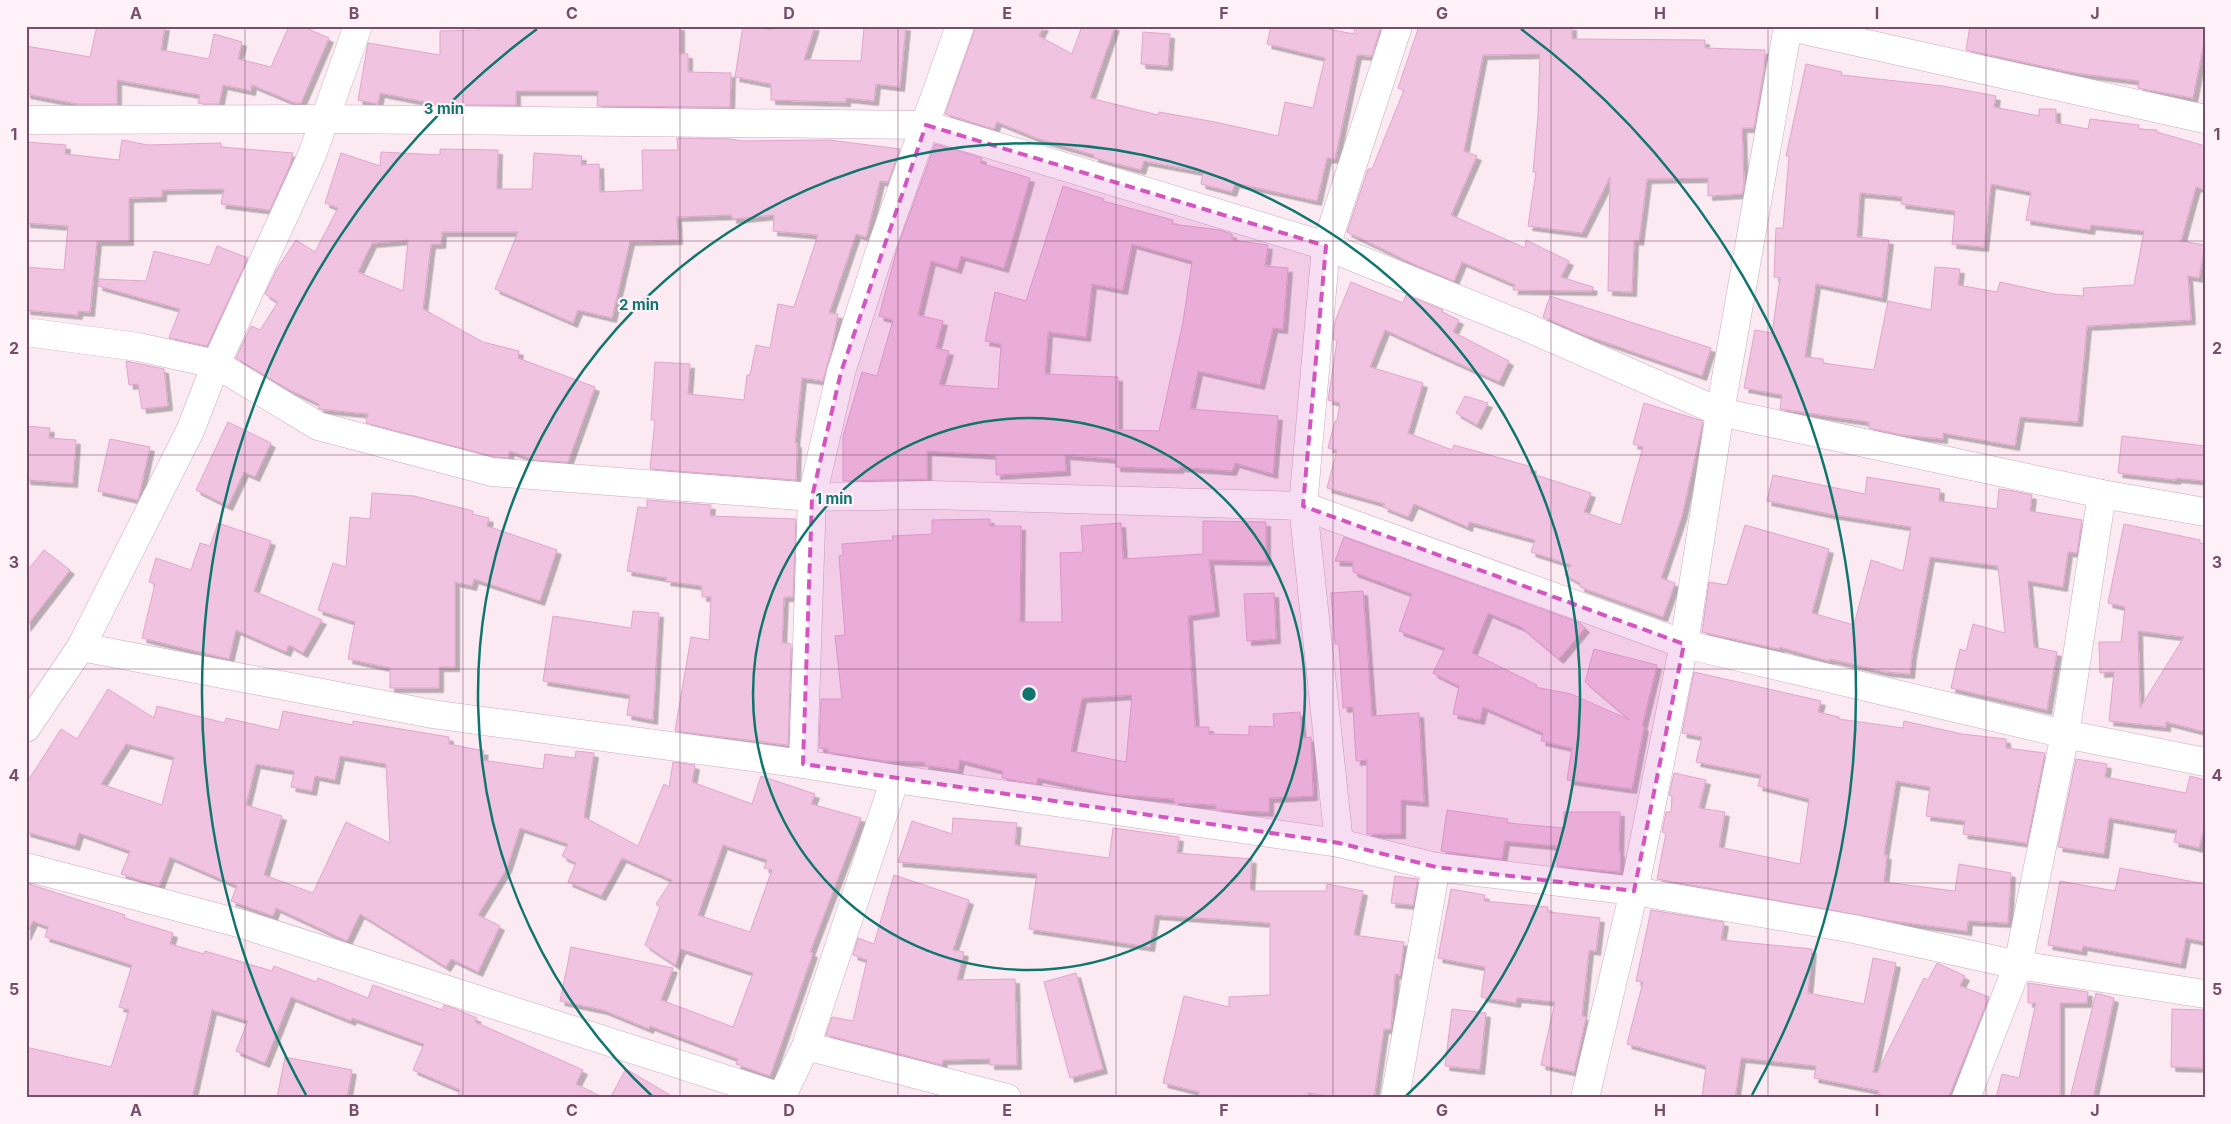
<svg xmlns="http://www.w3.org/2000/svg" width="2231" height="1124" font-family="Inter,sans-serif">
<style>
.building{fill:#f0c3e0;stroke:#e2a4ce;fill-rule:evenodd;filter:url(#shadow)}
.lines{fill:none;stroke-linecap:round;stroke-linejoin:round}
.minor-casing{stroke:#c9aabd;stroke-width:29}
.minor{stroke:#fff;stroke-width:28}
.marked{fill:#d455bf;fill-opacity:0.2;stroke:#d455bf;stroke-width:4;stroke-dasharray:10 6;stroke-linejoin:round}
.grid{fill:none;stroke:#764e6a;stroke-width:1;stroke-opacity:0.55}
.ring{fill:none;stroke:#0f766e;stroke-width:2.5}
.centre{fill:#0f766e;stroke:#fef1f7;stroke-width:2.5}
.ring-label{font-size:15px;text-anchor:middle;font-weight:bold;fill:#0f766e;stroke:#fef1f7;stroke-width:4.5;stroke-linejoin:round;paint-order:stroke}
.neatline{fill:none;stroke:#764e6a;stroke-width:2}
.grid-label{font-size:16px;text-anchor:middle;font-weight:bold;fill:#764e6a}
</style>
<defs>
<filter id="shadow"><feDropShadow dx="4.5" dy="4.5" stdDeviation="0" flood-color="#0004"/></filter>
</defs>
<rect width="100%" height="100%" fill="#fceaf2"/>
<g class="building">
<polygon points="97,26 165,26 161,50 209,59 214,34 242,42 238,59 271,67 289,26 301,26 329,38 301,103 295,103 252,85 251,91 223,85 219,104 203,104 198,103 200,95 117,80 117,104 78,104 26,94 26,46 90,57"/>
<polygon points="478,26 680,26 680,54 688,54 688,72 731,73 730,107 597,106 598,91 516,91 516,105 441,105 380,93 378,104 358,100 368,43 440,55 440,31 479,30"/>
<polygon points="743,26 773,30 775,26 815,26 804,60 861,61 864,26 906,26 900,87 876,84 874,101 846,98 846,102 771,100 771,84 735,77"/>
<polygon points="976,26 1044,26 1039,36 1072,54 1082,26 1115,26 1090,98 1158,115 1159,112 1215,122 1278,136 1285,102 1313,108 1325,58 1267,44 1271,26 1313,26 1354,34 1355,26 1381,26 1372,56 1357,55 1335,159 1327,158 1317,201 1235,183 1232,192 1201,184 1203,172 1144,161 1141,170 1094,158 1094,155 1039,139 997,122 994,129 945,114"/>
<polygon points="1419,26 1572,26 1572,39 1705,40 1705,48 1765,50 1764,69 1754,128 1742,128 1744,185 1742,194 1708,196 1708,178 1647,179 1639,241 1634,240 1632,292 1608,291 1610,177 1582,233 1528,226 1536,172 1533,172 1538,116 1540,54 1483,55 1464,151 1477,156 1451,215 1525,248 1526,240 1569,261 1561,277 1593,287 1592,291 1513,290 1515,285 1462,262 1454,281 1418,266 1347,232 1368,169 1372,169 1404,90 1398,88"/>
<polygon points="1970,26 2205,26 2205,37 2193,98 2138,88 2139,81 2075,73 1966,50"/>
<polygon points="1143,32 1170,34 1168,66 1141,64"/>
<path d="M1806 64 1842 72 1841 75 1943 86 1996 96 1994 107 2039 116V109H2056V123L2088 129 2090 119 2139 125V129L2157 130V132L2205 146V190L2196 187 2181 241 2205 245 2199 278 2188 276 2191 320 2087 326 2078 422 2020 417 2015 446 1943 433V439L1903 435 1869 428V422L1780 409 1782 395 1744 388 1755 330 1772 333 1780 278 1774 277 1776 228H1783L1789 156H1786ZM1991 184 2031 192 2026 220 2090 230 2091 225 2144 231 2134 285 2083 288 2084 296 2054 294 2000 282 1997 292 1958 285 1960 269 1935 267 1931 310 1888 301 1874 370 1823 363V359L1805 357 1816 284 1882 298 1889 240 1857 237 1860 193 1902 197 1901 204 1955 211 1952 244 1984 247Z"/>
<path d="M677 138 730 139 742 141 829 140 900 149 888 182 880 181 866 237 856 234 829 313 838 314 831 351 823 381 802 378 795 443H797L796 480 650 469 655 420H651L655 362 690 364 688 394 744 400 747 375H750L756 345 770 348 778 304 794 307 818 235 773 231 774 215 732 219V215L677 217 678 240 630 241 612 318 578 310 573 323 495 289 518 232H442L441 244H431L423 309 483 342 519 351 518 358 595 387 568 462 535 460 510 451 508 458 495 457 366 423 368 414 319 409V404L286 388 236 358 251 326 260 330 278 302 265 294 277 269 296 240 315 252 338 208 325 203 341 153 380 166 381 152 440 155V149L498 150 497 189H532L534 153 582 156 581 165 599 164 600 192 643 190 642 150H678ZM408 240 403 291 358 272 372 243Z"/>
<polygon points="122,140 148,145 221,143 221,147 293,153 290,165 270,210 221,204 224,189 162,190 162,197 129,198 129,241 97,241 90,312 78,311 78,315 26,310 26,267 64,270 68,226 26,223 26,142 66,145 65,154 119,160"/>
<path d="M935 144 982 158 980 163 1030 178 1004 268 961 256 957 269 931 261 918 315 943 321 936 348 949 351 939 385 998 389 1001 344 985 341 995 292 1026 301 1063 186 1104 199 1103 201 1173 220 1172 224 1220 230 1232 234V240L1268 245 1265 266 1288 268 1283 329 1273 328 1260 385 1198 371 1190 409 1278 416 1273 474 1235 463 1232 471 1179 467V469L1116 467V459L1065 455 1066 471 996 475V455L927 451V479L843 481V436L862 372 877 376 893 320 879 316 897 249ZM1132 244 1192 261 1183 322 1159 431 1118 430V377L1045 374 1048 332 1086 337 1092 284 1123 290Z"/>
<polygon points="217,246 248,258 207,346 169,338 180,309 98,286 99,279 146,281 154,251 210,265"/>
<polygon points="1351,282 1403,303 1406,295 1443,310 1442,312 1459,320 1453,332 1509,361 1499,382 1385,330 1370,367 1423,383 1408,433 1452,450 1454,445 1532,467 1530,473 1591,493 1584,512 1621,525 1643,447 1633,444 1644,403 1703,421 1682,516 1661,578 1675,583 1663,617 1580,587 1580,583 1565,575 1571,565 1531,552 1535,540 1469,522 1468,527 1414,504 1408,517 1383,507 1385,504 1327,488 1337,450 1328,448 1335,421 1337,421 1340,403 1328,400 1337,341 1333,339 1335,321"/>
<polygon points="1550,296 1711,348 1702,376 1582,334 1543,317"/>
<polygon points="126,361 164,369 168,406 142,409 138,384 129,385"/>
<polygon points="1465,396 1488,403 1477,425 1456,413"/>
<polygon points="228,422 271,443 255,477 244,472 228,506 196,490"/>
<polygon points="26,426 50,428 49,438 76,440 73,483 26,480"/>
<polygon points="2122,436 2205,446 2205,481 2176,478 2176,480 2118,473"/>
<polygon points="110,439 150,447 138,500 98,491"/>
<polygon points="1773,475 1865,494 1867,477 1940,489 1939,501 1997,509 1999,489 2013,491 2032,495 2030,511 2082,520 2077,553 2068,552 2063,587 2028,581 2034,647 2057,652 2047,710 1951,688 1960,649 1966,651 1973,624 2005,633 1998,566 1930,557 1912,654 1910,674 1886,672 1830,659 1829,661 1780,647 1779,649 1702,632 1709,582 1727,585 1745,525 1829,549 1812,613 1854,625 1871,560 1903,571 1911,527 1829,514 1767,501"/>
<polygon points="372,493 414,496 473,511 472,514 489,518 487,526 557,550 540,601 474,579 472,586 455,582 455,667 439,667 439,688 390,688 390,668 348,659 355,622 318,610 333,563 346,567 350,517 370,519"/>
<polygon points="647,500 711,505 710,516 796,519 793,597 784,597 782,643 791,644 788,745 675,731 691,637 709,640 711,597 702,597 702,586 666,581 667,578 627,571 638,507 647,508"/>
<path d="M990 519V526H1021L1020 622H1062L1060 553 1083 552 1081 526 1121 523 1123 559 1203 554V521L1266 522V561L1209 560 1215 612 1188 616 1195 727H1209V734L1249 735V726L1274 727 1273 714 1300 712 1302 738 1311 737 1313 796 1269 798V812L1219 810H1216V805L1174 803V799L1111 794 1038 778 1036 784 1017 781 1002 778 1003 771 960 760 958 770 924 765 925 762 885 761 828 752V749L819 748 821 699H842L835 636 845 635 839 556 843 555 842 544 893 540 892 536 932 534V520ZM1132 695 1126 762 1071 751 1082 698Z"/>
<polygon points="218,523 271,541 254,591 322,620 303,653 289,645 286,652 236,630 229,659 142,638 155,584 149,582 156,558 191,570 200,543 210,546"/>
<path d="M2124 524 2200 540V543L2205 544V732L2166 722V727L2109 721 2114 672 2100 673 2099 642H2121L2125 607 2108 603ZM2138 631 2184 637 2140 708Z"/>
<polygon points="1344,537 1580,623 1585,628 1559,659 1521,627 1488,613 1472,653 1537,685 1535,687 1571,694 1630,720 1585,682 1594,649 1657,665 1642,726 1644,727 1632,789 1567,780 1572,748 1541,741 1543,733 1483,707 1480,720 1453,714 1459,686 1433,673 1445,648 1399,631 1412,594 1353,572 1353,562 1335,561"/>
<polygon points="44,550 70,570 26,627 26,572"/>
<polygon points="1363,591 1372,716 1419,713 1424,802 1401,800 1401,834 1367,834 1367,760 1356,761 1353,707 1343,708 1339,644 1335,644 1331,593"/>
<polygon points="1274,593 1276,639 1247,641 1244,594"/>
<polygon points="633,611 659,613 653,720 627,715 630,695 543,681 553,616 631,628"/>
<polygon points="1694,672 1821,701 1818,712 1839,717 1839,719 1903,728 1904,721 1962,734 2006,739 2006,748 2045,753 2027,843 1963,834 1965,821 1926,816 1930,787 1896,781 1884,855 1887,855 1884,882 1955,891 1959,864 2011,873 2008,923 1968,921 1967,931 1886,920 1657,879 1666,833 1662,832 1666,812 1671,812 1672,796 1669,795 1674,773 1706,780 1699,808 1725,812 1719,847 1800,864 1809,799 1758,786 1761,775 1696,762 1702,737 1682,733"/>
<path d="M108 689 154 718 157 706 225 723 226 718 279 730 283 711 353 725V721L449 737V744L484 751 482 760 543 769 545 754 575 758 576 751 594 753 584 817 638 846 664 784 669 787 673 762 695 765 692 782 752 804 761 776 815 794 811 804 861 818 810 952 813 953 770 1076 736 1064 738 1059 650 1026 649 1029 603 1010 560 1001 571 947 673 968 661 1000 733 1027 753 973 681 949 675 965 645 945 660 907 656 904 672 880 622 858 601 896 568 882 576 863 562 856 568 844 520 828 507 868 478 915 500 926 478 972 451 959 446 967 360 914 347 941 276 908 273 916 231 901 237 886 170 857 159 886 121 874 130 851 79 833 75 846 26 832V784L61 729 77 739ZM126 744 174 757 162 805 101 784ZM340 756 386 764 390 843 346 822 313 893 264 875 282 816 246 805 256 764 294 771 291 787 312 791 315 776 335 780ZM723 845 767 860 764 868 772 870 750 932 698 915Z"/>
<polygon points="2076,759 2107,764 2105,777 2186,793 2190,776 2205,780 2205,824 2199,848 2174,842 2177,830 2109,818 2104,854 2058,847"/>
<polygon points="1447,810 1508,819 1507,823 1564,828 1564,812 1620,812 1619,852 1620,852 1620,872 1557,866 1557,846 1505,841 1502,859 1441,851"/>
<polygon points="953,818 1017,823 1015,845 1109,858 1113,828 1179,837 1177,853 1252,859 1250,889 1254,891 1326,891 1327,884 1363,891 1354,935 1404,942 1400,975 1395,974 1391,1029 1384,1029 1374,1098 1341,1098 1308,1093 1307,1098 1198,1098 1199,1092 1163,1083 1184,996 1229,1007 1229,997 1270,995 1270,923 1155,915 1150,947 1029,929 1037,874 898,862 912,821 952,834"/>
<polygon points="2120,868 2205,884 2205,942 2186,938 2181,964 2083,946 2082,951 2048,945 2060,881 2115,891"/>
<polygon points="894,875 969,900 953,950 964,952 957,980 1015,979 1017,1065 990,1065 990,1059 943,1060 942,1065 826,1035 832,1017 853,1021 867,960 853,955 858,938 874,944"/>
<polygon points="1395,876 1418,879 1413,905 1391,903"/>
<polygon points="26,883 125,915 124,918 173,933 170,944 204,954 205,951 272,971 274,966 316,982 318,978 368,998 373,985 442,1010 444,1005 456,1009 477,1018 475,1022 583,1070 576,1084 604,1098 457,1098 460,1090 413,1070 424,1044 352,1018 351,1021 291,997 265,1063 236,1051 248,1021 212,1010 192,1098 26,1098 26,1047 111,1067 129,1010 119,1007 132,965 45,937 48,927 33,921 26,936"/>
<polygon points="1451,889 1485,895 1484,901 1548,907 1548,912 1600,918 1596,951 1589,950 1582,1016 1586,1017 1574,1072 1541,1065 1555,1002 1517,998 1516,1003 1481,997 1485,967 1438,958"/>
<polygon points="1651,910 1724,922 1721,940 1812,949 1808,993 1864,1004 1873,958 1896,963 1873,1072 1877,1073 1924,978 1928,980 1937,963 1965,976 1960,986 1989,997 1948,1098 1891,1098 1878,1094 1879,1091 1814,1078 1816,1066 1741,1058 1735,1098 1702,1098 1706,1066 1627,1044 1643,982 1636,981"/>
<polygon points="1076,973 1103,1069 1070,1078 1044,982"/>
<polygon points="2028,983 2088,992 2087,1003 2060,1003 2060,1098 1996,1098 2002,1074 2019,1078 2036,1003 2028,1003"/>
<polygon points="2096,993 2114,998 2093,1098 2070,1098"/>
<polygon points="1452,1009 1486,1013 1480,1070 1445,1066"/>
<polygon points="2172,1009 2203,1010 2203,1068 2171,1067"/>
<polygon points="285,1057 352,1070 347,1098 277,1098"/>
<polygon points="626,1069 675,1098 610,1098"/>
</g>
<g class="lines">
<g class="minor-casing">
<g id="minor">
<polyline points="1786,26 2205,119"/>
<polyline points="26,120 325,119 926,125 1326,246 1524,326 1720,412 2102,494 2205,512"/>
<polyline points="26,332 138,347 216,364 318,426 492,472 812,497 931,495 1303,506 1684,644 2065,734 2205,762"/>
<polyline points="81,647 432,714 803,764 895,779 1339,843 1436,867 1634,891 1854,929 2018,965 2205,994"/>
<polyline points="26,728 81,647 190,431 216,364 312,155 358,26"/>
<polyline points="803,764 812,497 841,372 878,257 960,26"/>
<polyline points="1339,843 1303,506 1326,246 1398,26"/>
<polyline points="26,867 242,924 781,1097"/>
<polyline points="806,1046 1007,1098"/>
<polyline points="781,1098 806,1046 895,779"/>
<polyline points="1395,1098 1436,867"/>
<polyline points="1585,1098 1634,891 1684,644 1720,412 1788,26"/>
<polyline points="1966,1098 2018,965 2065,734 2102,494"/>
</g>
</g>
<use href="#minor" class="minor"/>
</g>
<path class="marked" d="M926 125 1326 246 1303 506 1684 644 1634 891 1436 867 1339 843 803 764 812 497 841 372Z"/>
<path class="grid" d="M245 26V1098M463 26V1098M680 26V1098M898 26V1098M1116 26V1098M1333 26V1098M1551 26V1098M1768 26V1098M1986 26V1098M26 241H2205M26 455H2205M26 669H2205M26 883H2205"/>
<g class="ring">
<circle cx="1029" cy="694" r="276"/>
<path d="M653 1097A551 551 0 1 1 1405 1097"/>
<path d="M306 1095A827 827 0 0 1 537 29M1521 29A827 827 0 0 1 1752 1095"/>
</g>
<circle cx="1029" cy="694" r="8" class="centre"/>
<g class="ring-label">
<text x="444" y="114">3 min</text>
<text x="639" y="310">2 min</text>
<text x="834" y="504">1 min</text>
</g>
<rect width="2231" height="1124" fill="none" stroke="#fef1f7" stroke-width="55"/>
<rect x="28" y="28" width="2176" height="1068" class="neatline"/>
<g class="grid-label">
<text x="136" y="19">A</text>
<text x="354" y="19">B</text>
<text x="572" y="19">C</text>
<text x="789" y="19">D</text>
<text x="1007" y="19">E</text>
<text x="1224" y="19">F</text>
<text x="1442" y="19">G</text>
<text x="1660" y="19">H</text>
<text x="1877" y="19">I</text>
<text x="2095" y="19">J</text>
<text x="14" y="140">1</text>
<text x="2217" y="140">1</text>
<text x="14" y="354">2</text>
<text x="2217" y="354">2</text>
<text x="14" y="568">3</text>
<text x="2217" y="568">3</text>
<text x="14" y="781">4</text>
<text x="2217" y="781">4</text>
<text x="14" y="995">5</text>
<text x="2217" y="995">5</text>
<text x="136" y="1116">A</text>
<text x="354" y="1116">B</text>
<text x="572" y="1116">C</text>
<text x="789" y="1116">D</text>
<text x="1007" y="1116">E</text>
<text x="1224" y="1116">F</text>
<text x="1442" y="1116">G</text>
<text x="1660" y="1116">H</text>
<text x="1877" y="1116">I</text>
<text x="2095" y="1116">J</text>
</g>
</svg>
